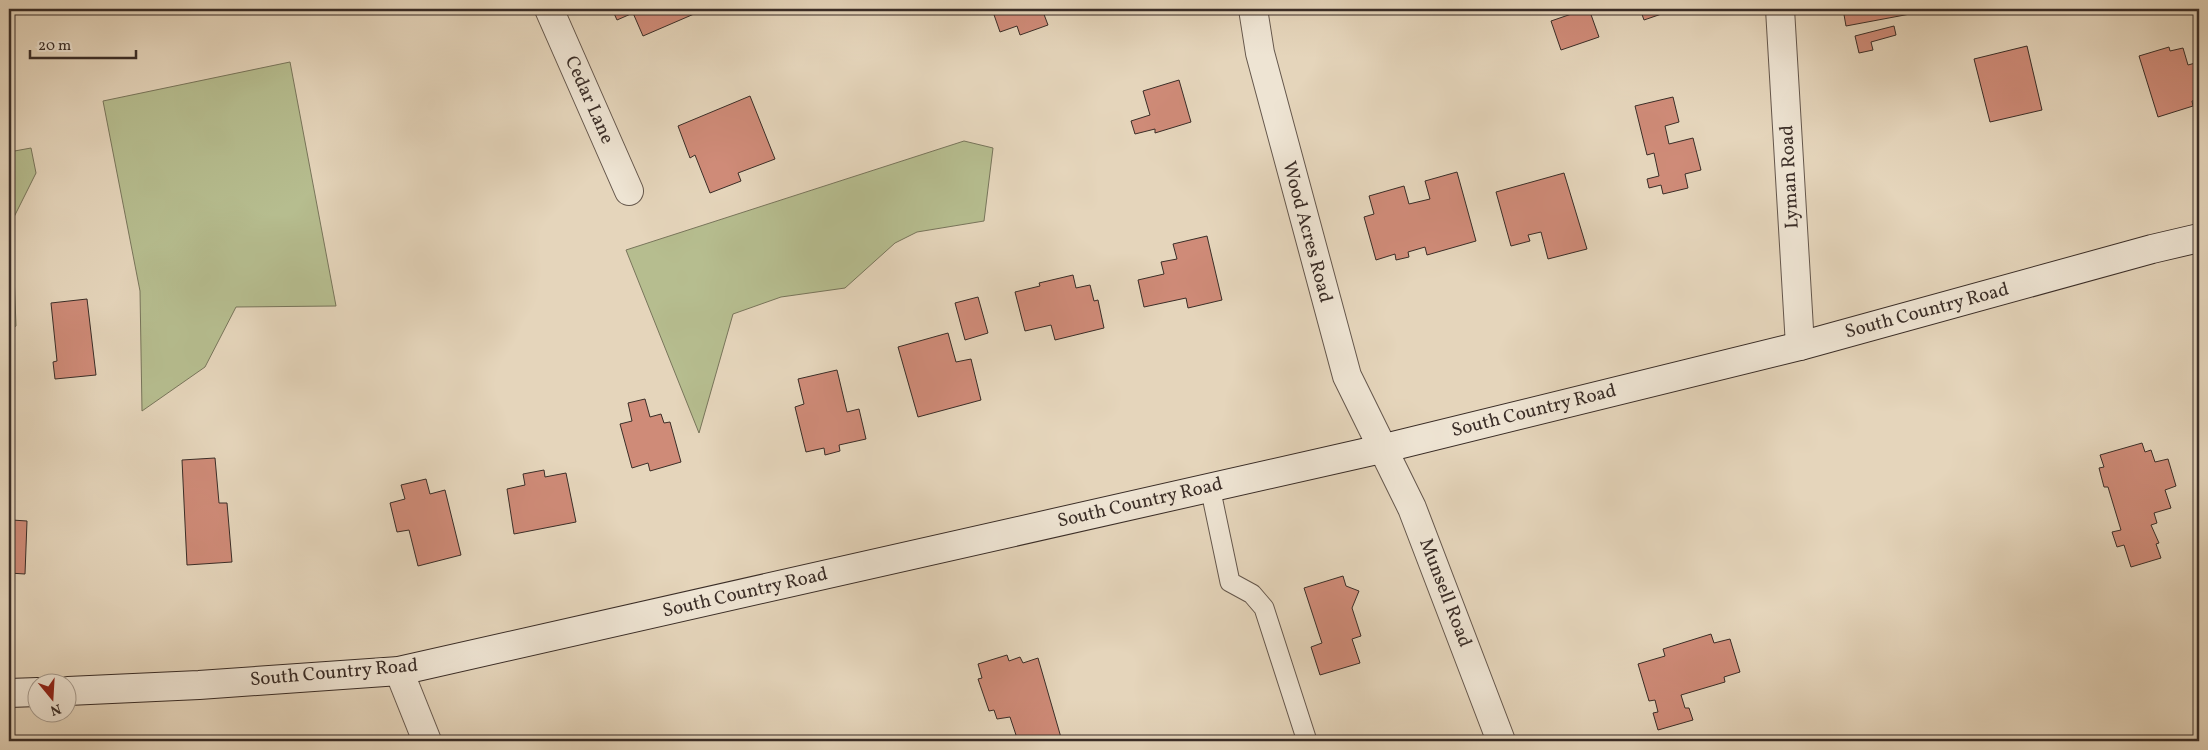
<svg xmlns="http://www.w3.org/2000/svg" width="2208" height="750" font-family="Vollkorn,serif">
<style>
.green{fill:#b6bd8f;stroke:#78755b}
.building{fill:#cf8b78;stroke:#3a2d27}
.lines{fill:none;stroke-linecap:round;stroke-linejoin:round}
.service-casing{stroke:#65574c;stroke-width:21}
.minor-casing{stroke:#65574c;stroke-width:30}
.secondary-casing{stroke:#3a2d27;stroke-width:30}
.service{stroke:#eee4d3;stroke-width:19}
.minor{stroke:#eee4d3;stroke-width:28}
.secondary{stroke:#eee4d3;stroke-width:28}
.labels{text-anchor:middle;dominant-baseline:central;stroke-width:5;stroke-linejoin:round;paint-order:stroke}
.street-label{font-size:19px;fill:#3a2d27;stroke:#eee4d3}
</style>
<rect width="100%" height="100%" fill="#e5d5bb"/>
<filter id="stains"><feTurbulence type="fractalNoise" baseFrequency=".004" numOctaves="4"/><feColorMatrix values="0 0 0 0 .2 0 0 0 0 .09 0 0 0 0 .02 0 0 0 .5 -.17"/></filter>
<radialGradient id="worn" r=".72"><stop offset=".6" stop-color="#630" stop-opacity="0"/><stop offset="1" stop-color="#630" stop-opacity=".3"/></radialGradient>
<g class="green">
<polygon points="290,62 336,306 236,307 205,367 142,411 140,291 103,101"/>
<polygon points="964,141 993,148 984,221 917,232 895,243 845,288 781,297 733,314 699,433 626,250"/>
<polygon points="31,148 36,173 12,221 16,326 9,331 9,152"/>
</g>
<g class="building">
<polygon points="612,9 692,9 694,14 643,36 633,13 617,20"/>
<polygon points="992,9 1042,9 1048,25 1020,35 1017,26 1000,32"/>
<polygon points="1586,9 1589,9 1599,37 1561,50 1551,21"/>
<polygon points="1640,9 1676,9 1644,20"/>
<polygon points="1843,9 1909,9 1910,14 1846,26"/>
<polygon points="1894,26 1896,35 1871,42 1873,50 1859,53 1855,36"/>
<polygon points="2027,46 2042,110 1990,122 1974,59"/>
<polygon points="2169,47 2170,51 2183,48 2188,65 2199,62 2199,99 2192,101 2193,106 2158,117 2139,56"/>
<polygon points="1179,80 1191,122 1155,133 1155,129 1135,134 1131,121 1150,115 1143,91"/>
<polygon points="750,96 775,159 738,173 741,181 710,193 695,155 690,158 678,126"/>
<polygon points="1673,97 1679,122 1665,126 1669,144 1693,138 1701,170 1685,174 1688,188 1663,194 1661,185 1649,188 1647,179 1659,176 1654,153 1647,155 1635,106"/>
<polygon points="1457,172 1476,241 1427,255 1425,247 1408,252 1409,257 1396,260 1395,254 1376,260 1364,217 1374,214 1369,196 1404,186 1409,204 1430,199 1425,181"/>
<polygon points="1564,173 1587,249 1548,259 1541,232 1528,235 1530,241 1511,246 1496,192"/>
<polygon points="1207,236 1222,300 1188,308 1186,298 1144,307 1138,280 1164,274 1161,262 1177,259 1173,244"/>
<polygon points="1073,275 1076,288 1090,285 1094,301 1098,300 1104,328 1055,340 1051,325 1025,331 1015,292 1040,286 1039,283"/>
<polygon points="978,297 988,333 965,340 955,303"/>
<polygon points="87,299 96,375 55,379 53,362 57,361 51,303"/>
<polygon points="948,333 956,362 971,359 981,400 918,417 898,347"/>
<polygon points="837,370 847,412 859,409 866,439 839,445 840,451 825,455 824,448 806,452 795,407 804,404 798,379"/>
<polygon points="9,373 13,373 11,409 9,408"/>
<polygon points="645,399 650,417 661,414 664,423 670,422 681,462 650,471 648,463 632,468 620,424 632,421 628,403"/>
<polygon points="2142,443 2145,452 2151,450 2155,462 2168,459 2176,486 2165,490 2171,508 2154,513 2157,523 2151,525 2159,543 2156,544 2161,558 2131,567 2124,545 2117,547 2112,532 2121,530 2108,487 2104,487 2099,468 2104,467 2100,455"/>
<polygon points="215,458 219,503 227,503 232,562 187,565 182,460"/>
<polygon points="544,470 545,477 566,473 576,522 514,534 507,489 525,485 523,474"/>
<polygon points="426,479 430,494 445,490 461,555 418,566 409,530 397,532 390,503 405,499 401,485"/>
<polygon points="9,503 12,503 12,520 27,521 25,574 9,573"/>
<polygon points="1343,576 1346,586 1359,591 1352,608 1361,636 1352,639 1360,663 1320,675 1311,647 1322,643 1304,588"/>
<polygon points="1711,634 1714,643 1730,639 1740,672 1724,677 1725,682 1681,695 1685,708 1689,708 1693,720 1658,730 1653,713 1658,712 1655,700 1649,701 1638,664 1665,656 1663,649"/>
<polygon points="1007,655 1009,661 1020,657 1023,663 1038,658 1062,741 1018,741 1010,717 997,719 994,710 989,711 978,679 982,678 978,664"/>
</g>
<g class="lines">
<g class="service-casing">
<polyline id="service" points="1210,487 1230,582 1252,594 1264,608 1307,741"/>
</g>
<g class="minor-casing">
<g id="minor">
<polyline points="549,9 629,191"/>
<polyline points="1253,9 1260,53 1347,376 1412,508 1501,741"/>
<polyline points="1780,9 1800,346"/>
<polyline points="399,671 427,741"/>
</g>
</g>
<g class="secondary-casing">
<g id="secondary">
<polyline points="68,691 199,685 399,671 1381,449 1800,346 2152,249 2199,238"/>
<polyline points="9,693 38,692"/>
</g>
</g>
<use href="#service" class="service"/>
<use href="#minor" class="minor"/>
<use href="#secondary" class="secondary"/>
</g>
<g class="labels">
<g class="street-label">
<text transform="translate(589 100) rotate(66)">Cedar Lane</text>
<text transform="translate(1790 177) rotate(-93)">Lyman Road</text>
<text transform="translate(1307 232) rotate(75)">Wood Acres Road</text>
<text transform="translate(1927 311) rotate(-15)">South Country Road</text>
<text transform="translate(1534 411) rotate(-14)">South Country Road</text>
<text transform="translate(1140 503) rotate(-13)">South Country Road</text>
<text transform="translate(745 593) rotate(-13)">South Country Road</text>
<text transform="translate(1445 593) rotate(69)">Munsell Road</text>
<text transform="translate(334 673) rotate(-5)">South Country Road</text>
</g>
</g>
<rect width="2208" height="750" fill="none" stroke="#e5d5bb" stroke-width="30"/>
<rect x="10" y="10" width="2188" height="730" fill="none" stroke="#3a2d27" stroke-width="2.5"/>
<rect x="15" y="15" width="2178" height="720" fill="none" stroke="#3a2d27"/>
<g transform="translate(52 698) rotate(162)"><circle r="24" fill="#eee4d3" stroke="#a69b8e"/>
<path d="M0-4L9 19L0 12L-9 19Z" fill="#8f2418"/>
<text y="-8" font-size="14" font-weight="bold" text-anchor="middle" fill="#3a2d27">N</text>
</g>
<path d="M30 50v8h106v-8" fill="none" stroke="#3a2d27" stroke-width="2.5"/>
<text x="38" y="50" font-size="15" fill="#3a2d27" stroke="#eee4d3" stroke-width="4" paint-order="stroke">20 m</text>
<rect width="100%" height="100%" filter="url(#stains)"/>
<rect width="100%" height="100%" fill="url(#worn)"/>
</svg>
